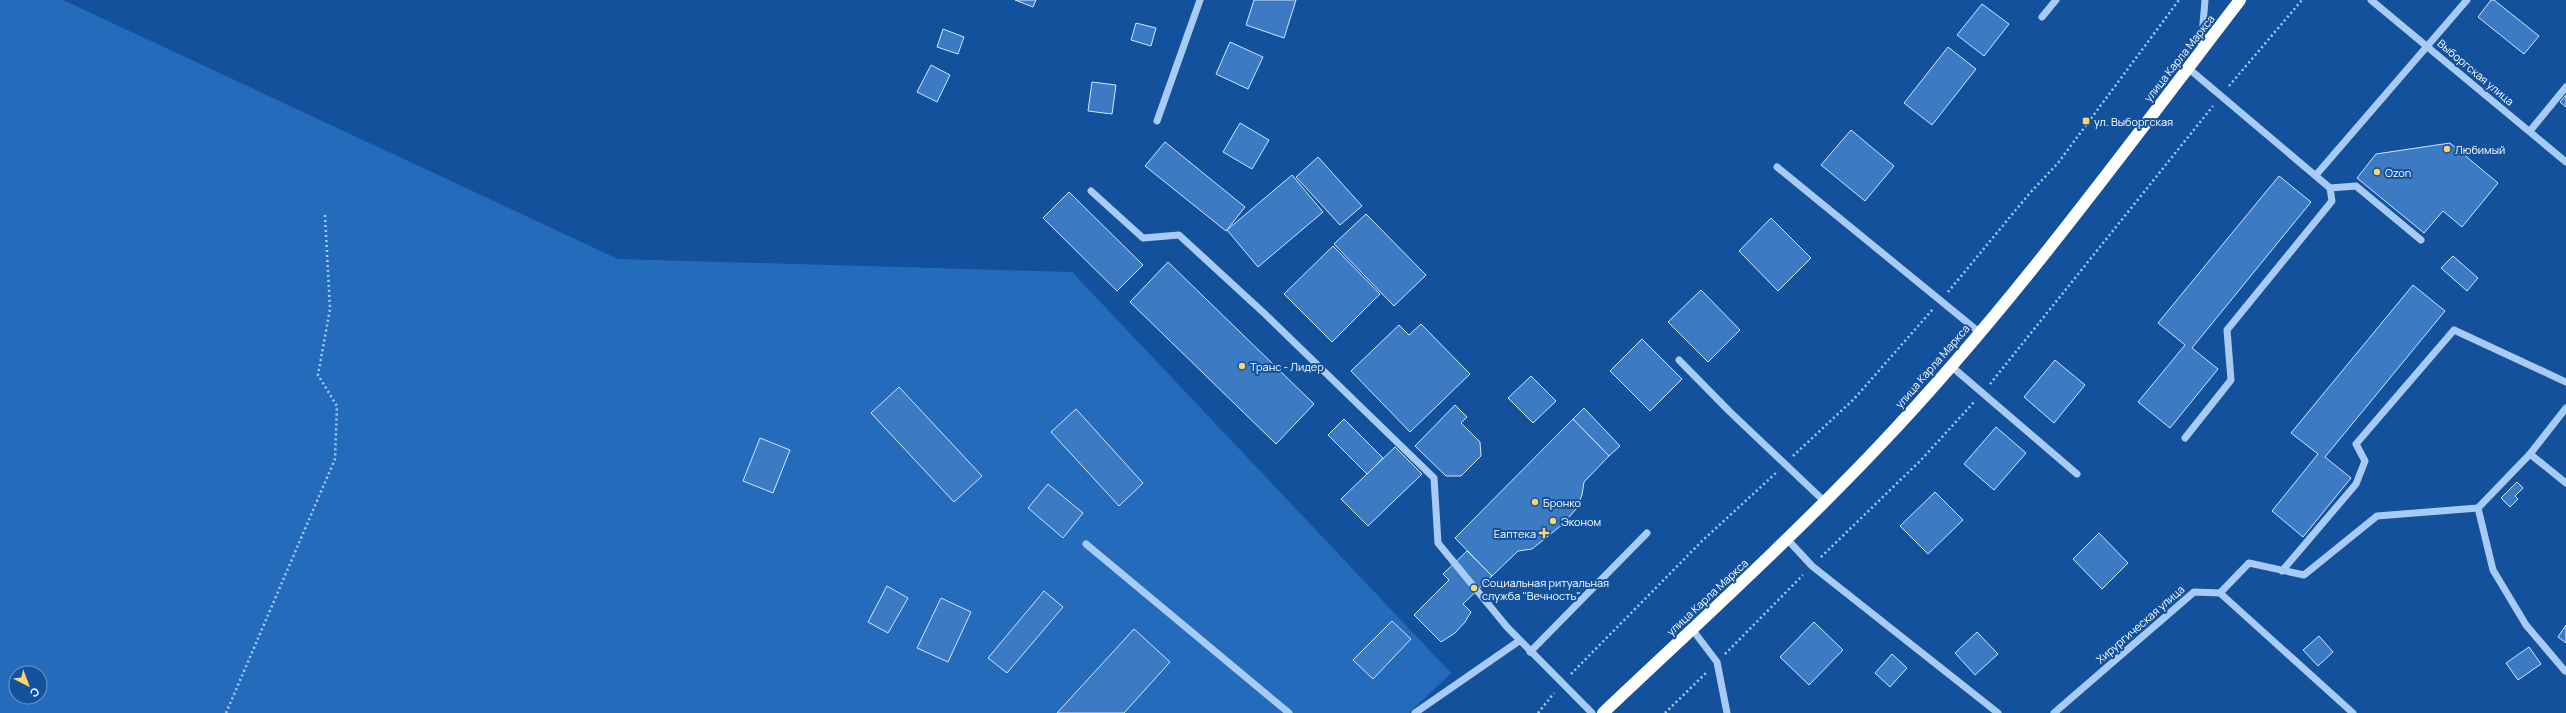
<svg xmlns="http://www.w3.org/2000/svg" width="2566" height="713" font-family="Manrope,sans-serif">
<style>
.green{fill:#256bbb;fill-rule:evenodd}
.building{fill:#3c7ac3;stroke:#d1e6fd}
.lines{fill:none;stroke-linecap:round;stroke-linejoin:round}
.path{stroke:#a8cbf4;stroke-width:2.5;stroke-dasharray:2 3;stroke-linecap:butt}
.minor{stroke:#a8cbf4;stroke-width:7}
.highway{stroke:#fff;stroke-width:12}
.poi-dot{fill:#ffd26b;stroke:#13519d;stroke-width:1.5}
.labels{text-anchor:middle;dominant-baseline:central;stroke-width:4;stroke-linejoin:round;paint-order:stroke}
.street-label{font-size:11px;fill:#fff;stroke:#13519d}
.poi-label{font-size:11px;fill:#fff;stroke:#13519d;text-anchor:start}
</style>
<rect width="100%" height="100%" fill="#13519d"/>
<path class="green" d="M0 0H63L618 259 1072 272 1451 673 1409 713H0ZM16 673H40V697H16Z"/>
<g class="building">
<polygon points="1015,0 1036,0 1033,7"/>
<polygon points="1254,0 1296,0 1284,38 1246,25"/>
<polygon points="2491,0 2494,0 2539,36 2524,54 2478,17"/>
<polygon points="1982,4 2009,24 1984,56 1957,35"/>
<polygon points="1136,23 1156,28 1151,46 1131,40"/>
<polygon points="943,29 964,37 958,54 937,47"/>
<polygon points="1230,42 1263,57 1248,89 1216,74"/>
<polygon points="1948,47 1976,69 1932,125 1904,103"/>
<polygon points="931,65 950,75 937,102 917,92"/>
<polygon points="1092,82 1116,85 1112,114 1088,111"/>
<polygon points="2566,95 2566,107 2560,102"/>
<polygon points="1240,123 1269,140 1252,169 1223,152"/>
<polygon points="1851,130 1894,166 1865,201 1821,165"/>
<polygon points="1165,142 1245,207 1226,231 1145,166"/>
<polygon points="2450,143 2498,183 2462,227 2443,211 2424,233 2357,178 2376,154"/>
<polygon points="1318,157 1362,206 1340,225 1296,177"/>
<polygon points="1292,175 1323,212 1258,267 1227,230"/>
<polygon points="2279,176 2311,202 2192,348 2218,369 2170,428 2138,402 2185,345 2158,323"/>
<polygon points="1069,192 1143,265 1117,291 1043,218"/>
<polygon points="1366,214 1426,275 1394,306 1334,244"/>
<polygon points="1771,218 1811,258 1778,291 1739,251"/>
<polygon points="1333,246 1380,294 1332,342 1284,294"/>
<polygon points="2453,256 2478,278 2467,291 2441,268"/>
<polygon points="1168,262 1314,404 1276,444 1130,302"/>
<polygon points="2413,285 2445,311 2325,457 2351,478 2303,537 2272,511 2318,454 2291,433"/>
<polygon points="1701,290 1740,330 1708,362 1668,322"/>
<polygon points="1421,324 1470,374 1410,432 1351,371 1399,325 1409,335"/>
<polygon points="1642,339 1682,379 1650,411 1610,371"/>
<polygon points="2055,360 2085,385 2054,423 2024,397"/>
<polygon points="1531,376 1556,401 1533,423 1508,398"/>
<polygon points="899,387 982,476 954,502 871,413"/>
<polygon points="1455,405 1467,417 1461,423 1480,442 1481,456 1461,476 1446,476 1415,446"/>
<polygon points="1584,408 1620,446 1609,456 1573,419"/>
<polygon points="1076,409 1143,483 1119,506 1051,432"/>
<polygon points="1344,419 1383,458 1367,474 1328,435"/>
<polygon points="1573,419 1609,456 1584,482 1582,495 1576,509 1563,524 1532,549 1518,551 1492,576 1455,538"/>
<polygon points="1996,427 2026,453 1994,490 1964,464"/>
<polygon points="760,438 790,450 773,493 743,481"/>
<polygon points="1395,447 1422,474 1368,526 1341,499"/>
<polygon points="2517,482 2523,488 2515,496 2518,499 2510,507 2501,498"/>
<polygon points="1048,484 1083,513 1063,538 1028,508"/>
<polygon points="1935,492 1963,520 1928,554 1900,526"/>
<polygon points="2099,533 2128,563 2102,589 2073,559"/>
<polygon points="1467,551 1492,576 1463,604 1471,612 1465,622 1455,633 1441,642 1414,615 1449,580 1443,574"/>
<polygon points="887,586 908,598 888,633 868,622"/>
<polygon points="1044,591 1063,607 1007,673 988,658"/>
<polygon points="941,598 971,612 948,662 917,648"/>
<polygon points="1392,621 1411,639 1373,679 1353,660"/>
<polygon points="1814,622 1843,650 1809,685 1780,657"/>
<polygon points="2566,625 2566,643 2558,637"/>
<polygon points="1134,629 1170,662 1124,713 1057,713"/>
<polygon points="1977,632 1998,654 1975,675 1955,653"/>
<polygon points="2319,636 2333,652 2318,666 2303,650"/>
<polygon points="2529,647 2541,664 2518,680 2506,663"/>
<polygon points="1892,654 1907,668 1890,687 1875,673"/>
</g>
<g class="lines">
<g class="path">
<polyline points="2229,86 2302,0"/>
<polyline points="1948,292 2029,194 2058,163 2179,0"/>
<polyline points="1990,384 2213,106"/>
<polyline points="1793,456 1854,399 1933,309"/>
<polyline points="1821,557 1921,460 1975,401"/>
<polyline points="1725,654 1803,575"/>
<polyline points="1571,674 1702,541 1777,472"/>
<polyline points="226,713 335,459 337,406 318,375 330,309 325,215"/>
<polyline points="1538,713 1554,693"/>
<polyline points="1665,713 1706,673"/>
</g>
<g class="minor">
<polyline points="2371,0 2566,162"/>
<polyline points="2042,17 2056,0"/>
<polyline points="2201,48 2205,0"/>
<polyline points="2188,68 2330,188 2356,186 2421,240"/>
<polyline points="1157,121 1200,0"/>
<polyline points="2530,131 2566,87"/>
<polyline points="1777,167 1979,332"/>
<polyline points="2316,175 2467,0"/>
<polyline points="1091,191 1143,238 1179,235 1265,314 1434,478 1438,543 1507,627 1592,713"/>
<polyline points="1679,360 1729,411 1824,501"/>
<polyline points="1951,366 2077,474"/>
<polyline points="2566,408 2530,454 2566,483"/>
<polyline points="2185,438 2231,380 2227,330 2332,201 2330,188"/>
<polyline points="2478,508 2493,570 2526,625 2565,671"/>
<polyline points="1787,539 1812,566 1998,713"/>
<polyline points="1086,544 1289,713"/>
<polyline points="2282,571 2356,484 2365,461 2356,444 2454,330 2566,382"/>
<polyline points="2220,593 2249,563 2304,575 2377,516 2478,508 2530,454"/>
<polyline points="1692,629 1717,662 1727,713"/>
<polyline points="1530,652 1647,533"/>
<polyline points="1415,713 1519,641"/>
<polyline points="2054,713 2194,592 2220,593 2353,713"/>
</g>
<path class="highway" d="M1603 713C1696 625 1792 538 1880 445 2011 307 2124 151 2240 0"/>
</g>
<g class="poi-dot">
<rect x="2082" y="117" width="8" height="8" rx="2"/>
<circle cx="2447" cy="149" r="4"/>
<circle cx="2377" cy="172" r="4"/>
<circle cx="1242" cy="366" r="4"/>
<circle cx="1535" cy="502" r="4"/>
<circle cx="1553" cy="521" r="4"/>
<path d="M1542 527h4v4h4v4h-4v4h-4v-4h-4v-4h4z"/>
<circle cx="1474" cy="588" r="4"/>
</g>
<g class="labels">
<g class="street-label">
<text transform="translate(2179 58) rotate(-52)">улица Карла Маркса</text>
<text transform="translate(2476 72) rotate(40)">Выборгская улица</text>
<text transform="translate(1932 366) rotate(-49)">улица Карла Маркса</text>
<text transform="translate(1707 597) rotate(-43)">улица Карла Маркса</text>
<text transform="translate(2140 624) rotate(-41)">Хирургическая улица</text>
</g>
<g class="poi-label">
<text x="2094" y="121">ул. Выборгская</text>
<text x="2455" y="149">Любимый</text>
<text x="2385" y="172">Ozon</text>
<text x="1250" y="366">Транс - Лидер</text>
<text x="1543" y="502">Бронко</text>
<text x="1561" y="521">Эконом</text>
<text x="1536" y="533" text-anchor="end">Еаптека</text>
<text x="1482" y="582">Социальная ритуальная<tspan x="1482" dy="13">служба "Вечность"</tspan></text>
</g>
</g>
<g transform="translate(28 685) rotate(138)"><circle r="19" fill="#13519d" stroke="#7197c4"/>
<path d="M0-3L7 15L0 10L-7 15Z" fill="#ffd26b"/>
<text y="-6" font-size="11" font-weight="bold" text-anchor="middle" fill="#ffffff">С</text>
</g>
</svg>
